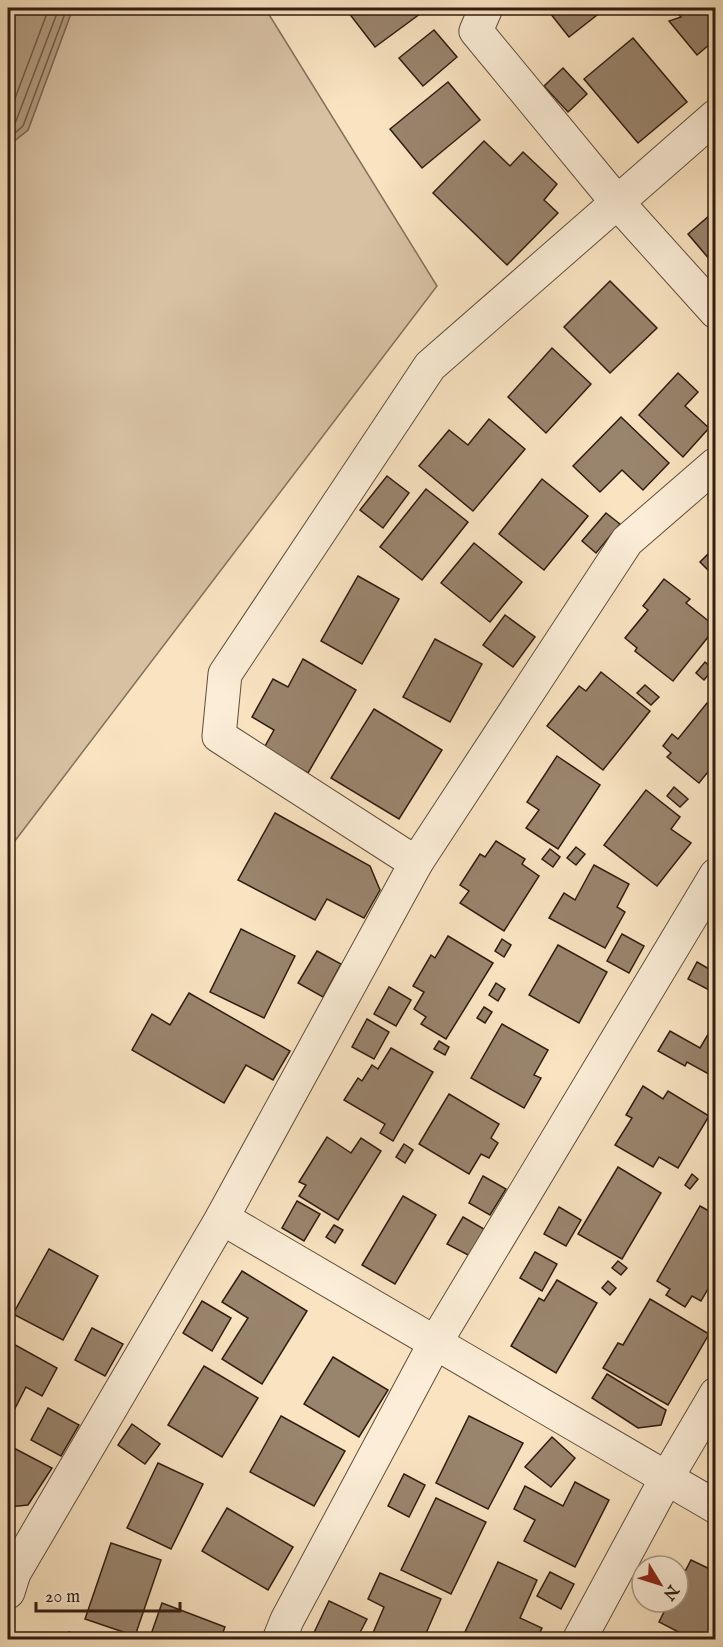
<svg xmlns="http://www.w3.org/2000/svg" width="723" height="1647" font-family="'IM FELL English',serif">
<style>
.green{fill:#d7c1a3;stroke:#846f5a;stroke-width:1.5}
.water{fill:#b5a085;stroke:#806c57;stroke-width:1.5}
.lines{fill:none;stroke-linecap:round;stroke-linejoin:round}
.shore{stroke:#725e4b;stroke-width:1.5}
.building{fill:#99846d;stroke:#301d11;stroke-width:1.5}
.street-casing{stroke:#624e3d;stroke-width:35}
.street{stroke:#fbedd7;stroke-width:33}
</style>
<rect width="100%" height="100%" fill="#f9e3c1"/>
<filter id="stains"><feTurbulence type="fractalNoise" baseFrequency=".00333" numOctaves="4"/><feColorMatrix values="0 0 0 0 .2 0 0 0 0 .09 0 0 0 0 .02 0 0 0 .5 -.17"/></filter>
<radialGradient id="worn" r=".72"><stop offset=".6" stop-color="#630" stop-opacity="0"/><stop offset="1" stop-color="#630" stop-opacity=".3"/></radialGradient>
<polygon class="green" points="73,8 265,8 437,286 8,850 8,146 28,130"/>
<polygon class="water" points="8,8 73,8 28,130 8,146"/>
<g class="lines">
<g class="shore">
<polyline points="8,117 49,8"/>
<polyline points="8,129 16,121 59,8"/>
<polyline points="8,139 23,126 67,8"/>
</g>
</g>
<g class="building">
<polygon points="345,8 428,8 375,47"/>
<polygon points="546,8 606,8 569,37"/>
<polygon points="673,8 716,8 716,39 697,55 669,21 681,17"/>
<polygon points="434,30 457,57 423,86 399,58"/>
<polygon points="633,38 687,102 638,143 584,79"/>
<polygon points="563,68 587,94 568,112 544,86"/>
<polygon points="448,82 480,120 422,168 390,129"/>
<polygon points="484,141 510,166 523,152 557,184 544,200 558,213 507,265 433,193"/>
<polygon points="716,210 716,267 688,234"/>
<polygon points="610,281 657,328 610,373 564,327"/>
<polygon points="552,348 591,384 546,433 508,397"/>
<polygon points="678,373 698,392 685,406 709,428 683,457 639,415"/>
<polygon points="621,417 669,463 643,490 622,470 600,492 573,466"/>
<polygon points="489,419 525,449 473,511 419,466 449,430 468,445"/>
<polygon points="387,476 409,493 383,528 360,510"/>
<polygon points="542,479 588,516 544,570 499,534"/>
<polygon points="426,489 468,522 422,580 380,547"/>
<polygon points="606,513 620,524 596,553 582,541"/>
<polygon points="474,543 522,582 490,622 441,583"/>
<polygon points="710,552 716,556 716,578 700,562"/>
<polygon points="358,576 399,599 362,664 321,641"/>
<polygon points="664,579 690,599 686,603 716,627 673,681 635,651 637,648 625,638 648,610 643,606"/>
<polygon points="505,615 535,637 513,667 483,645"/>
<polygon points="435,639 482,664 450,722 403,697"/>
<polygon points="303,659 356,690 308,773 264,748 274,730 252,717 273,679 288,687"/>
<polygon points="705,662 713,669 704,680 696,673"/>
<polygon points="601,672 650,711 603,770 547,726 579,686 586,691"/>
<polygon points="645,685 659,697 651,705 637,693"/>
<polygon points="707,703 716,710 716,762 699,783 667,757 671,753 663,746 672,734 678,739"/>
<polygon points="374,709 442,750 399,819 331,778"/>
<polygon points="557,756 600,785 558,849 526,828 539,810 527,802"/>
<polygon points="674,787 688,799 680,807 667,796"/>
<polygon points="646,790 680,817 671,829 691,843 657,886 604,845"/>
<polygon points="275,813 370,866 380,890 364,918 327,899 315,920 238,880"/>
<polygon points="496,841 525,859 522,864 539,876 504,931 460,903 469,891 460,885 480,854 485,857"/>
<polygon points="576,847 585,854 576,865 567,858"/>
<polygon points="550,849 560,857 553,867 542,859"/>
<polygon points="594,865 629,884 617,907 625,912 605,948 549,918 564,893 575,900"/>
<polygon points="241,929 295,956 264,1018 210,992"/>
<polygon points="622,934 644,946 629,973 607,961"/>
<polygon points="448,936 493,963 446,1039 421,1024 426,1017 414,1009 424,992 413,986 431,955 435,958"/>
<polygon points="502,939 511,945 504,957 495,951"/>
<polygon points="558,945 607,972 579,1023 529,995"/>
<polygon points="317,951 341,964 323,997 298,983"/>
<polygon points="697,962 716,973 715,993 688,979"/>
<polygon points="496,983 505,989 498,1001 489,995"/>
<polygon points="389,987 411,1000 396,1026 374,1014"/>
<polygon points="189,993 290,1051 273,1080 246,1065 224,1103 132,1050 152,1014 170,1025"/>
<polygon points="484,1007 492,1012 485,1023 477,1018"/>
<polygon points="367,1019 389,1032 374,1059 352,1047"/>
<polygon points="716,1021 716,1078 687,1062 685,1066 658,1051 670,1031 700,1048"/>
<polygon points="502,1024 548,1050 534,1075 541,1078 524,1108 471,1078"/>
<polygon points="439,1041 449,1047 445,1055 434,1049"/>
<polygon points="391,1048 433,1072 393,1141 380,1133 385,1124 344,1100 358,1078 362,1081 372,1065 378,1069"/>
<polygon points="643,1086 663,1099 668,1091 709,1116 678,1168 659,1157 653,1167 615,1145 632,1118 626,1115"/>
<polygon points="449,1094 499,1124 491,1138 498,1143 489,1158 481,1154 469,1174 419,1144"/>
<polygon points="327,1137 351,1153 361,1138 381,1151 338,1220 299,1196 306,1185 299,1182"/>
<polygon points="404,1144 413,1150 405,1163 396,1157"/>
<polygon points="618,1167 661,1193 622,1259 578,1234"/>
<polygon points="692,1174 698,1179 690,1189 685,1185"/>
<polygon points="483,1176 506,1189 490,1215 469,1203"/>
<polygon points="403,1196 436,1215 395,1284 362,1265"/>
<polygon points="297,1201 320,1214 304,1241 282,1228"/>
<polygon points="700,1206 716,1215 716,1275 701,1301 692,1296 685,1307 666,1295 670,1289 657,1281"/>
<polygon points="559,1207 581,1220 566,1246 544,1234"/>
<polygon points="463,1217 484,1229 470,1256 447,1244"/>
<polygon points="334,1225 343,1230 335,1243 326,1237"/>
<polygon points="49,1249 98,1276 63,1340 13,1314"/>
<polygon points="535,1252 557,1264 542,1291 520,1278"/>
<polygon points="618,1261 627,1268 621,1275 612,1268"/>
<polygon points="242,1271 307,1311 262,1384 222,1359 248,1318 222,1302"/>
<polygon points="557,1280 597,1303 556,1373 511,1346 539,1298 544,1301"/>
<polygon points="608,1281 616,1288 610,1295 602,1288"/>
<polygon points="650,1299 709,1334 668,1405 603,1368 618,1343 623,1345"/>
<polygon points="202,1301 231,1318 212,1351 183,1333"/>
<polygon points="92,1328 123,1344 105,1376 75,1360"/>
<polygon points="8,1341 57,1368 42,1396 26,1387 9,1420"/>
<polygon points="333,1357 388,1390 359,1437 304,1404"/>
<polygon points="204,1366 258,1398 222,1457 168,1425"/>
<polygon points="607,1374 666,1410 661,1425 638,1428 592,1398"/>
<polygon points="48,1408 79,1425 61,1456 31,1440"/>
<polygon points="281,1416 345,1451 314,1506 250,1472"/>
<polygon points="469,1416 523,1443 488,1509 436,1483"/>
<polygon points="132,1424 160,1444 145,1464 118,1445"/>
<polygon points="552,1437 575,1458 551,1487 525,1467"/>
<polygon points="8,1445 52,1468 28,1505 8,1507"/>
<polygon points="158,1463 203,1484 171,1549 127,1528"/>
<polygon points="404,1474 425,1485 409,1517 388,1506"/>
<polygon points="575,1482 609,1500 575,1567 524,1541 535,1520 514,1509 525,1486 563,1506"/>
<polygon points="436,1498 486,1522 451,1594 401,1570"/>
<polygon points="227,1508 293,1547 268,1590 202,1551"/>
<polygon points="111,1543 161,1560 135,1636 85,1619"/>
<polygon points="691,1560 716,1572 716,1629 710,1640 694,1640 659,1622 669,1602 678,1602 678,1585"/>
<polygon points="498,1562 537,1580 520,1618 542,1628 536,1640 483,1640 465,1632"/>
<polygon points="550,1572 574,1584 561,1609 537,1596"/>
<polygon points="380,1573 441,1599 423,1640 370,1640 384,1607 368,1599"/>
<polygon points="329,1601 367,1619 356,1640 311,1639"/>
<polygon points="162,1603 225,1627 220,1640 149,1640"/>
<polygon points="69,1632 88,1640 66,1640"/>
</g>
<g class="lines">
<g class="street-casing">
<g id="street">
<polyline points="486,8 476,31 617,202 716,312"/>
<polyline points="416,863 219,736 225,674 430,366 716,116"/>
<polyline points="222,1218 716,1507"/>
<polyline points="8,1592 14,1573 222,1218 416,863 627,541 716,464"/>
<polyline points="279,1640 287,1620 435,1343 716,875"/>
<polyline points="579,1640 666,1479 716,1394"/>
</g>
</g>
<use href="#street" class="street"/>
</g>
<rect width="723" height="1647" fill="none" stroke="#f9e3c1" stroke-width="30"/>
<rect x="9" y="9" width="705" height="1629" fill="none" stroke="#301d11" stroke-width="3"/>
<rect x="15" y="15" width="693" height="1617" fill="none" stroke="#301d11" stroke-width="1.5"/>
<g transform="translate(660 1584) rotate(128)"><circle r="28" fill="#fbedd7" stroke="#aa9a88" stroke-width="1.5"/>
<path d="M0-4.5L10 22L0 15L-10 22Z" fill="#8f2418"/>
<text y="-9" font-size="16" font-weight="bold" text-anchor="middle" fill="#301d11">N</text>
</g>
<path d="M36 1602v9h144v-9" fill="none" stroke="#301d11" stroke-width="3"/>
<text x="45" y="1602" font-size="18" fill="#301d11" stroke="#fbedd7" stroke-width="4.5" paint-order="stroke">20 m</text>
<rect width="100%" height="100%" filter="url(#stains)"/>
<rect width="100%" height="100%" fill="url(#worn)"/>
</svg>
